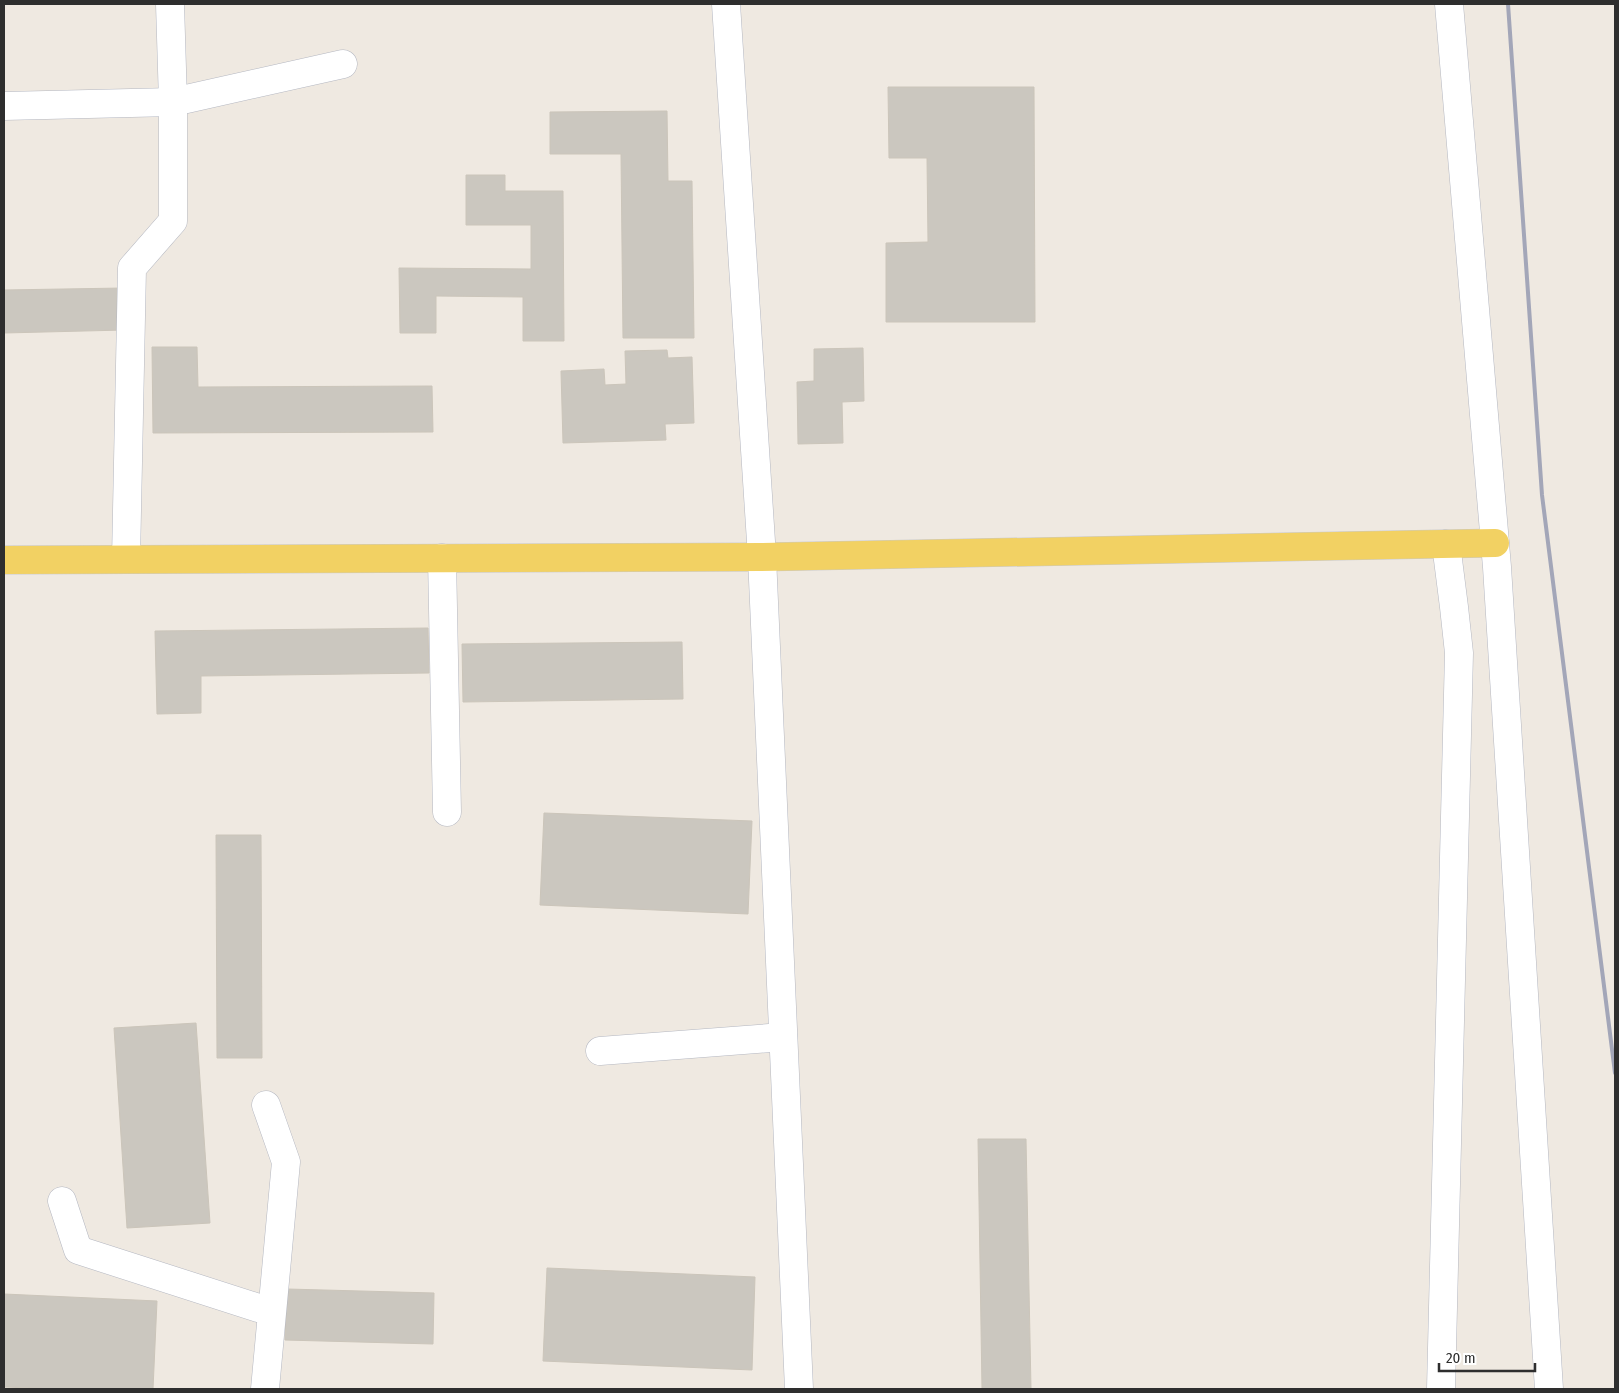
<svg xmlns="http://www.w3.org/2000/svg" width="1619" height="1393" font-family="'Fira Sans Condensed',sans-serif">
<style>
.building{fill:#cbc7bf;stroke:#cbc5ba}
.lines{fill:none;stroke-linecap:round;stroke-linejoin:round}
.minor-casing{stroke:#b4b7c1;stroke-width:29}
.major-casing{stroke:#c9c9c9;stroke-width:29}
.minor{stroke:#fff;stroke-width:28}
.major{stroke:#f2d163;stroke-width:28}
.rail{stroke:#a3a6b8;stroke-width:4}
</style>
<rect width="100%" height="100%" fill="#efe9e1"/>
<g class="building">
<polygon points="888,87 1034,87 1035,322 886,322 886,243 928,242 927,158 889,158"/>
<polygon points="667,111 668,181 692,181 694,338 623,338 621,154 550,154 550,112"/>
<polygon points="466,175 505,175 505,191 563,191 564,341 523,341 523,297 436,296 436,333 400,333 399,268 531,269 531,225 466,225"/>
<polygon points="123,288 124,330 4,333 4,290"/>
<polygon points="152,347 197,347 198,387 432,386 433,432 153,433"/>
<polygon points="863,348 864,401 842,402 843,443 798,444 797,382 814,381 814,349"/>
<polygon points="667,350 668,358 692,357 694,423 665,424 666,440 563,443 561,371 604,369 605,385 626,384 625,351"/>
<polygon points="428,628 429,673 201,676 201,713 157,714 155,631"/>
<polygon points="682,642 683,699 463,702 462,644"/>
<polygon points="544,813 752,821 748,914 540,905"/>
<polygon points="216,835 261,835 262,1058 217,1058"/>
<polygon points="196,1023 210,1223 127,1228 114,1028"/>
<polygon points="978,1139 1026,1139 1031,1389 982,1389"/>
<polygon points="547,1268 755,1277 752,1370 543,1361"/>
<polygon points="287,1289 434,1293 433,1344 285,1340"/>
<polygon points="4,1294 157,1301 153,1389 55,1389 4,1387"/>
</g>
<g class="lines">
<g class="minor-casing">
<g id="minor">
<polyline points="726,4 762,557 799,1389"/>
<polyline points="1449,4 1497,567 1549,1389"/>
<polyline points="4,106 173,102 343,64"/>
<polyline points="442,558 447,812"/>
<polyline points="126,559 132,268 173,221 173,102 170,4"/>
<polyline points="600,1051 783,1037"/>
<polyline points="62,1201 78,1250 271,1312"/>
<polyline points="265,1389 286,1162 266,1105"/>
<polyline points="1441,1389 1459,653 1454,607 1446,544"/>
</g>
</g>
<g class="major-casing">
<polyline id="major" points="4,560 762,557 1495,543"/>
</g>
<use href="#minor" class="minor"/>
<use href="#major" class="major"/>
<polyline class="rail" points="1508,4 1542,495 1615,1073"/>
</g>
<rect width="1619" height="1393" fill="none" stroke="#2e2e2e" stroke-width="10"/>
<path d="M1439 1363v8h96v-8" fill="none" stroke="#2e2e2e" stroke-width="2.5"/>
<text x="1446" y="1363" font-size="15" fill="#2e2e2e" stroke="#ffffff" stroke-width="4" paint-order="stroke">20 m</text>
</svg>
